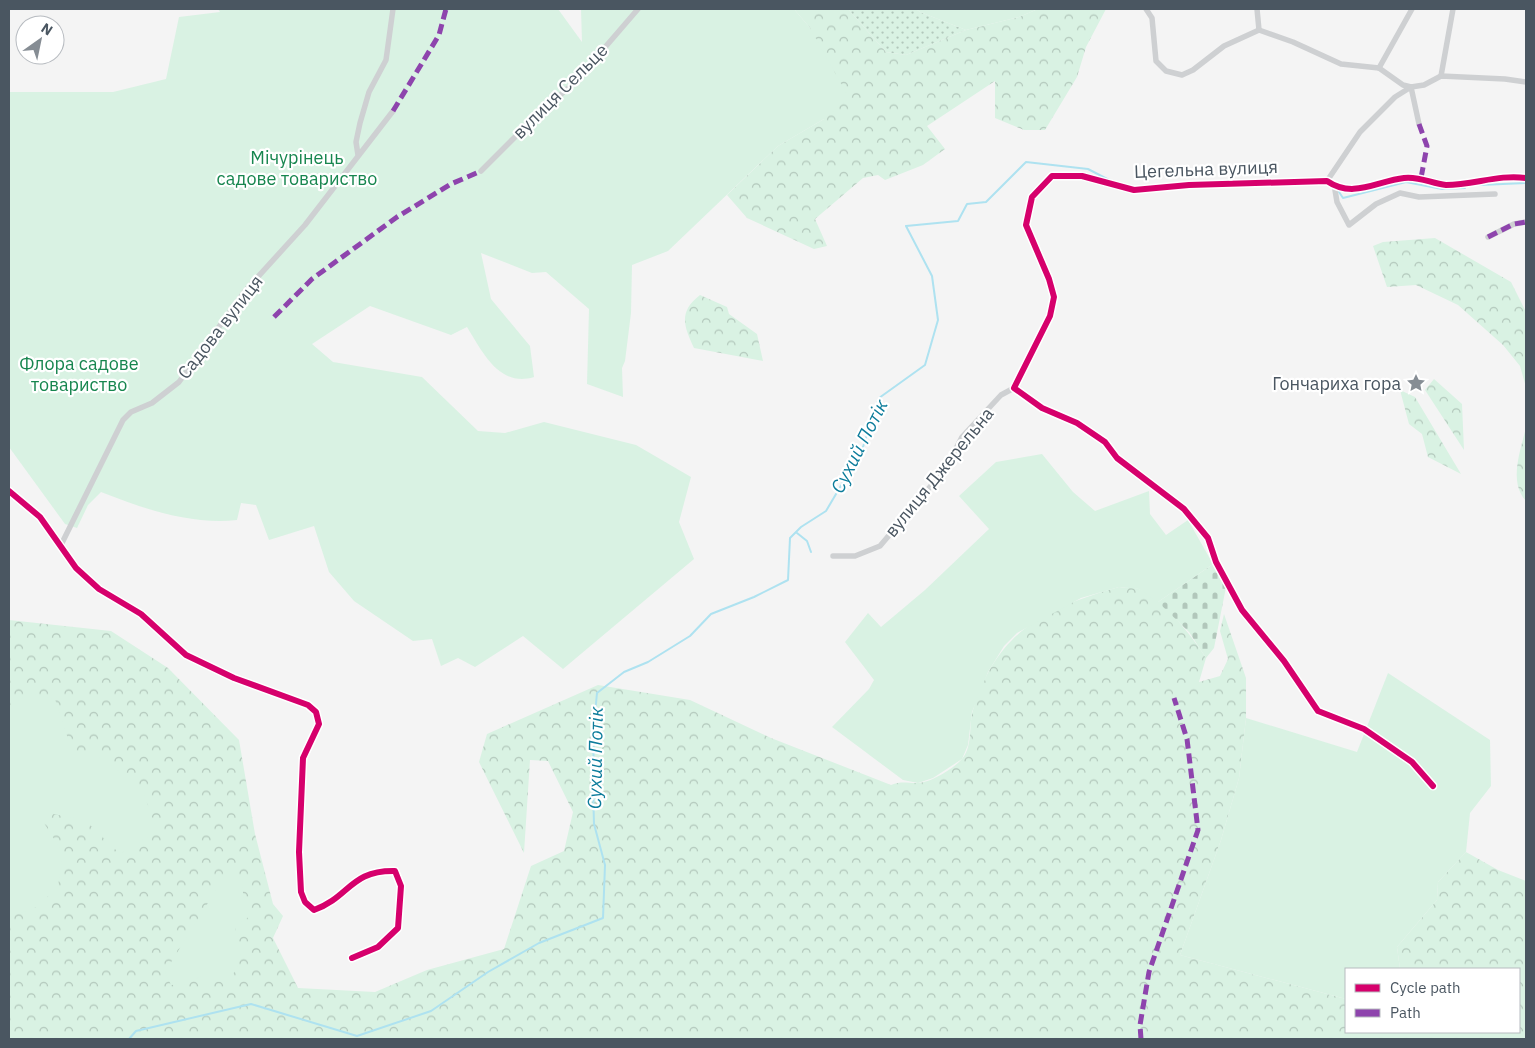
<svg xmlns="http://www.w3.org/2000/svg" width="1535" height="1048" font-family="'IBM Plex Sans',sans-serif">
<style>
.grass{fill:url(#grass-dots)}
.forest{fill:url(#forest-crowns)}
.cemetery{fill:url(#cemetery-stones)}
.garden{fill:#d9f2e3}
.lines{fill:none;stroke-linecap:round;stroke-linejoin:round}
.stream{stroke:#aee2f0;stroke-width:2}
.street{stroke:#ced0d2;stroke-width:5.5}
.quiet{stroke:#8e44ad;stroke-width:5;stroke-dasharray:10 5;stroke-linecap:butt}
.cycleway-casing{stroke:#fff;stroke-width:9}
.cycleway{stroke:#d6006c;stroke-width:6}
.labels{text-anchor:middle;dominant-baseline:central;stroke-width:4.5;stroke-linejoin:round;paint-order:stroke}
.street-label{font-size:18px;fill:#4a5661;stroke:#fff}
.park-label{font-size:18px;fill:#17864f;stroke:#fff}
.poi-label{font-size:18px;fill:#4a5661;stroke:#fff;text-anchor:end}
.water-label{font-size:19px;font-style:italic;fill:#0c7c9b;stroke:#fff}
</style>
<defs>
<pattern id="grass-dots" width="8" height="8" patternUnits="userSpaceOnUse" patternTransform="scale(1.25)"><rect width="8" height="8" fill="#d9f2e3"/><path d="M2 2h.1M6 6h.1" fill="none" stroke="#b2c7bb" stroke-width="1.8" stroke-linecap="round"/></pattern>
<pattern id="forest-crowns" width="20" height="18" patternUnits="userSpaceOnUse" patternTransform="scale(1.25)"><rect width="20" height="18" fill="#d9f2e3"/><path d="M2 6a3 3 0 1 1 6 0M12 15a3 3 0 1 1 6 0" fill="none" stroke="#b2c7bb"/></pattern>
<pattern id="cemetery-stones" width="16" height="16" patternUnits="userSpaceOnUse" patternTransform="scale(1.25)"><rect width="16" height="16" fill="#d9f2e3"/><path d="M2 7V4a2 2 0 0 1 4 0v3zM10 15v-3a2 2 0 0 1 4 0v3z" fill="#b2c7bb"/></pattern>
</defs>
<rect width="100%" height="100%" fill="#f4f4f4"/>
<polygon class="grass" points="848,9 916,9 920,12 966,30 906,55 886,52"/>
<g class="forest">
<polygon points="794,9 848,9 886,52 906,55 966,30 1019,17 1038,9 1106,9 1086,47 1077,77 1045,130 1024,130 995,118 995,81 927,126 945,149 923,165 885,180 878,175 863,178 815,219 827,246 814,249 747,218 727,195 778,146 824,119 810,28"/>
<polygon points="1435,238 1511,282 1526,312 1526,387 1520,366 1503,345 1458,305 1416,285 1387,287 1373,246 1383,242"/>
<path d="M700 295 727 307 729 314 757 334 763 361 694 348C684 326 678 312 700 295Z"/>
<polygon points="1434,379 1462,404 1464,450 1425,390"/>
<polygon points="1400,390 1415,397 1461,474 1428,457 1422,434 1409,424"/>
<path d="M1526 427V501C1508 481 1521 450 1526 427Z"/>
<path d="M1119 587C1125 588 1133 587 1139 589 1161 597 1194 638 1206 658L1199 682 1220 676 1228 659 1220 631 1224 614 1246 678V718L1239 778 1221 840 1180 955 1346 999V1032H1519V969H1400L1397 947 1437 900 1438 882 1466 852 1498 870 1526 881V1039H9V620L111 631 168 668 239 740 255 834 273 904 283 916 273 938 298 988 375 992 427 970 504 949 531 866 564 851 573 812 548 761 530 760 524 853 479 762 487 734 598 685 690 700 771 738 891 785C901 781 906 783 917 783 930 783 951 770 960 761 974 748 968 725 973 710 997 631 1045 608 1119 587Z"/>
</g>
<polygon class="cemetery" points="1216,562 1227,582 1214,648 1206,658 1189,632 1158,602"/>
<g class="garden">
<path d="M218 9H558L582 42 581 9H794L810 28 849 98 824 119 778 146 668 251 632 265 631 313 625 361 622 368 623 397 587 384 589 309 546 272 532 273 481 253 491 299 530 346 534 377C499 388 482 351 467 327L451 335 370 306 312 344 333 362 422 377 478 431 505 433 544 422 636 445 691 477 679 522 694 559 563 669 523 636 475 667 458 658 441 666 432 639 413 641 354 601 329 572 314 526 269 540 256 505 241 503 237 520C191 525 144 509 101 492L88 505 77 528 65 524 9 447V92H113L166 79 179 17 220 12Z"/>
<polygon points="916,9 1038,9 1019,17 966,30 920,12"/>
<polygon points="1042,454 1073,492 1095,511 1149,491 1150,514 1166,535 1188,520 1213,564 1158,602 1139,589 1119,587 1081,598 1017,633 1004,646 988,672 972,712 968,745 962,759 933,778 918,783 903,780 832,727 869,689 874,680 845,642 868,613 881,627 925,590 989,529 959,496 996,462"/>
<polygon points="1388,673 1490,740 1491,786 1470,813 1466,852 1438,882 1437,900 1397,947 1400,969 1346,969 1346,999 1180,955 1221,840 1239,778 1246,718 1357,752"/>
<polygon points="31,693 55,699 72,751 96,755 142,788 157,831 120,854 85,820 53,814 44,823 63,853 58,886 37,907 9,917 9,706"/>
<polygon points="229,869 242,881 244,904 252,915 236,925 234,945 241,952 237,969 227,981 213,982 201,976 187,984 171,985 165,972"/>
</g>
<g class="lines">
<g class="stream">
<polyline points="1480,185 1526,183"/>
<polyline points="1337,189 1343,198 1406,182 1442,189 1465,188"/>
<polyline points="797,533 807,541 811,552"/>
<polyline points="129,1039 136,1031 251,1004 357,1036 431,1011 488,972 539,943 603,918 605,865 594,824 593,788 594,724 597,693 624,672 648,662 690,636 711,614 754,597 788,580 790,538 801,527 826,511 862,450 879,398 925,365 938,320 932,276 906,226 958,221 967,204 986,202 1026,162 1088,169 1111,181"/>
</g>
<g class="street">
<polyline points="1146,9 1152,18 1156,61 1166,71 1182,75 1193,70 1224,46 1259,30 1293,42 1341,64 1379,68 1403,85 1411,87 1424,85 1441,76 1505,79 1526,82"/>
<polyline points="1257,9 1259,30"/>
<polyline points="1379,68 1412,9"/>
<polyline points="1441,76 1453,9"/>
<polyline points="1411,87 1419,124"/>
<polyline points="358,155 356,142 360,123 369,92 386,60 393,9"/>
<polyline points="481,171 531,121 576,81 638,9"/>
<polyline points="1327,181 1360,132 1395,97 1411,87"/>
<polyline points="1335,190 1337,202 1349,225 1376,204 1400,193 1419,197 1495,194"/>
<polyline points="1488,237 1514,224 1526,222"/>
<path d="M1014 388 1050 316 1054 297 1049 279 1026 225 1032 197 1052 176H1082L1134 190 1189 185 1327 181C1353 199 1377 181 1404 178 1420 176 1432 184 1446 185 1474 185 1499 174 1526 178"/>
<polyline points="1014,388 1042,408 1077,423 1105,442 1117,458 1184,509 1208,538 1216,562 1242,610 1284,661 1318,711 1364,729 1412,762 1433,786"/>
<path d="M9 491 40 517 76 568 99 589 141 614 186 655 234 678 308 705 316 712 319 724 303 758 299 852 301 892 305 902 314 910C350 897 350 870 395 871L401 886 398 928 378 947 352 958"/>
<polyline points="61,545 123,420 131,412 152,403 179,382 245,291 305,225 393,111"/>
<polyline points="833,556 855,556 880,546 946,468 962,437 1001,395 1014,388"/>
</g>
<g class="quiet">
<polyline points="393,111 439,35 446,9"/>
<polyline points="1419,124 1427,146 1421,178"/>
<polyline points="1488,237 1514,224 1526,222"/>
<polyline points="274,317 312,279 397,217 451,184 481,171"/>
<polyline points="1141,1039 1140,1025 1149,972 1198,830 1187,739 1174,698"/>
</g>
<g class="cycleway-casing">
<g id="cycleway">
<path d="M9 491 40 517 76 568 99 589 141 614 186 655 234 678 308 705 316 712 319 724 303 758 299 852 301 892 305 902 314 910C350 897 350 870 395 871L401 886 398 928 378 947 352 958"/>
<path d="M1433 786 1412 762 1364 729 1318 711 1284 661 1242 610 1216 562 1208 538 1184 509 1117 458 1105 442 1077 423 1042 408 1014 388 1050 316 1054 297 1049 279 1026 225 1032 197 1052 176H1082L1134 190 1189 185 1327 181C1353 199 1377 181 1404 178 1420 176 1432 184 1446 185 1474 185 1499 174 1526 178"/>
</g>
</g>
<use href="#cycleway" class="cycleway"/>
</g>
<defs>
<g id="sight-bare" transform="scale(1.5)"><path d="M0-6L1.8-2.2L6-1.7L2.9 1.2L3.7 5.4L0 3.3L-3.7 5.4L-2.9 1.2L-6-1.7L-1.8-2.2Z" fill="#868d94" stroke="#fff" stroke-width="2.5" paint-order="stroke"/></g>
</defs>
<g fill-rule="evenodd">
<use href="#sight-bare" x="1416" y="383"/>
</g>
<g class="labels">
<g class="street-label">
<text transform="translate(560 91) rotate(-45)">вулиця Сельце</text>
<text transform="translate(1206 169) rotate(-2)">Цегельна вулиця</text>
<text transform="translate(220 327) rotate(-52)">Садова вулиця</text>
<text transform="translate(939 472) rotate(-51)">вулиця Джерельна</text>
</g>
<g class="park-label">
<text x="297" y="157">Мічурінець<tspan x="297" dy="21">садове товариство</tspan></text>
<text x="79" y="363">Флора садове<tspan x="79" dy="21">товариство</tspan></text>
</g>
<g class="poi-label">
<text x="1401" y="383">Гончариха гора</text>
</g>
<g class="water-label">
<text transform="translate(859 446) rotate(-63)">Сухий Потік</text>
<text transform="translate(595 758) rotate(-89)">Сухий Потік</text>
</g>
</g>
<rect width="1535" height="1048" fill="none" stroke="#4a5661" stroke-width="20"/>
<rect x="1345" y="968" width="175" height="65" fill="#ffffff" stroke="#b7bbc0"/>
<rect x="1355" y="984" width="25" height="8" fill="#d6006c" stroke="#b7bbc0"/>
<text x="1390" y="993" font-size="15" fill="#4a5661">Cycle path</text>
<rect x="1355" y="1009" width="25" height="8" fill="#8e44ad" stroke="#b7bbc0"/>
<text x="1390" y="1018" font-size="15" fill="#4a5661">Path</text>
<g transform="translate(40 40) rotate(33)"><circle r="24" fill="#ffffff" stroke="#b7bbc0"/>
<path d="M0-4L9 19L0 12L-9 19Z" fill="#868d94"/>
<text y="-8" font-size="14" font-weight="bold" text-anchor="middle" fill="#4a5661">N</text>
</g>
</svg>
